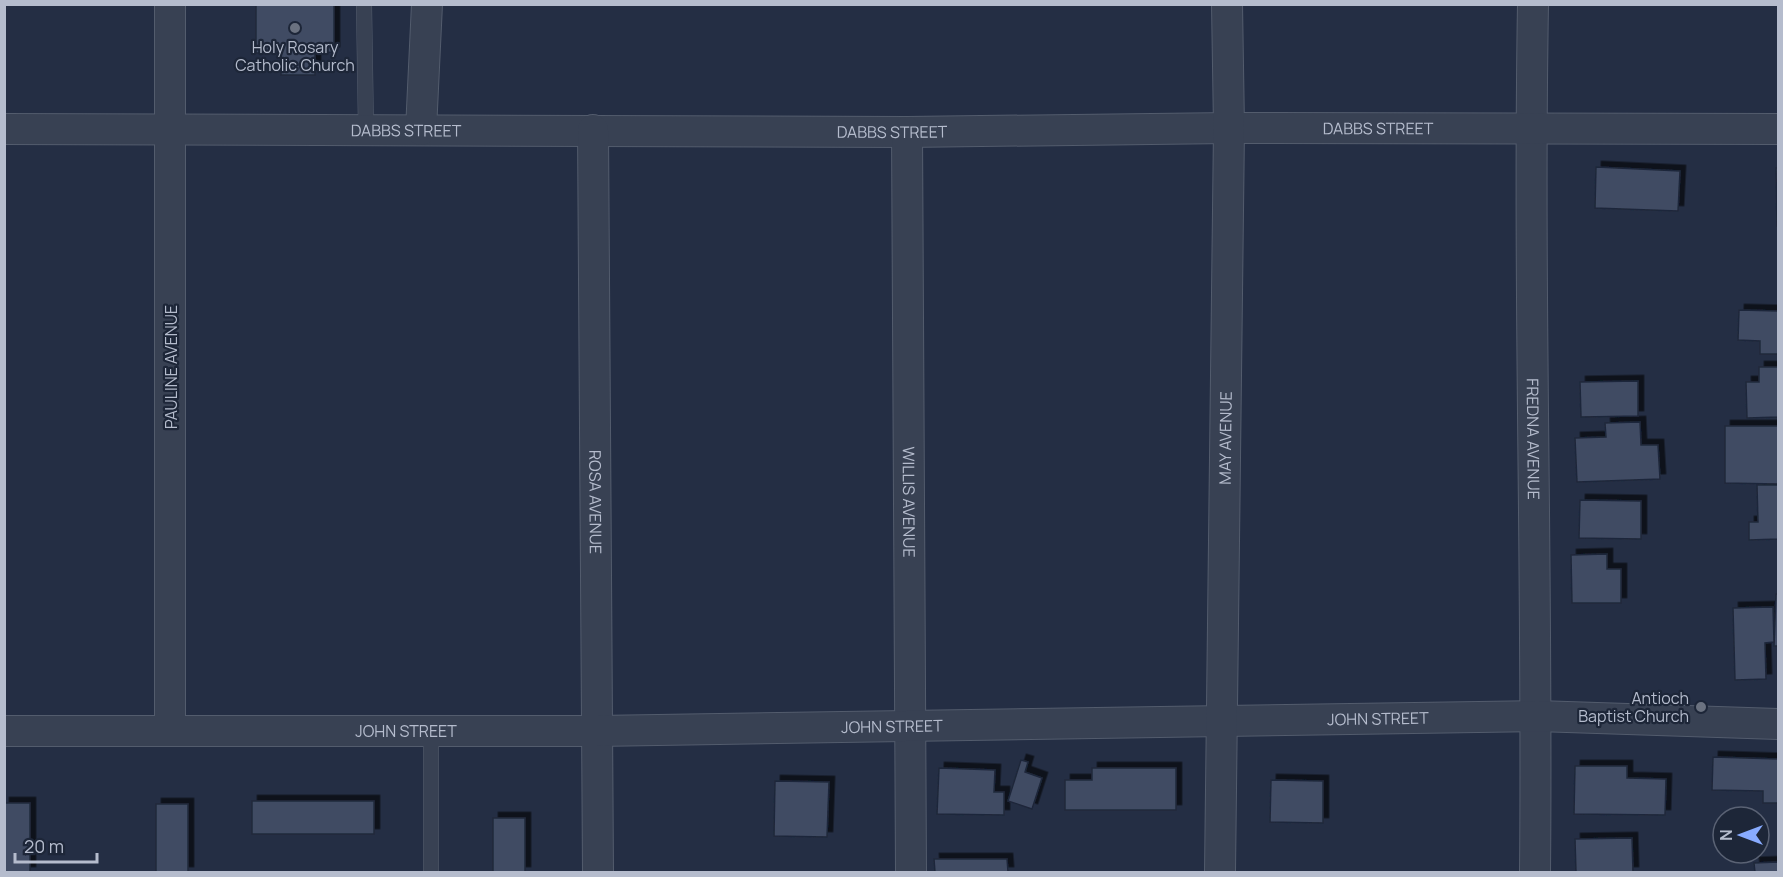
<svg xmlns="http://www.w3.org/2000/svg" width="1783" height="877" font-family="Manrope,sans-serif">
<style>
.building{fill:#404b64;stroke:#1f283a;stroke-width:1.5;filter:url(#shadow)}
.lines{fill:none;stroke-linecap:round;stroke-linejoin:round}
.lane-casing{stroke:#535c6d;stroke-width:16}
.street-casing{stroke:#535c6d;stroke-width:32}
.lane{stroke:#384153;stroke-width:15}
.street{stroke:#384153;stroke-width:30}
.worship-dot{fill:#6b7280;stroke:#1d2638;stroke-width:2}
.labels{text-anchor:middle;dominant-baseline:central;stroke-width:4.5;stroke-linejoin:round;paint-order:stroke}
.poi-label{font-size:16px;fill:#b5bccd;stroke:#1d2638}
.street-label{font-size:16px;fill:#b5bccd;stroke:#1d2638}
</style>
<defs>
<filter id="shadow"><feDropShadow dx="5.5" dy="-5.5" stdDeviation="0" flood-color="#0009"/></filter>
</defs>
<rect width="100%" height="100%" fill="#242e44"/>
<g class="building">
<polygon points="256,4 334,4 334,52 315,53 315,75 281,75 281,53 256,53"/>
<polygon points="1596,167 1680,171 1678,211 1595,208"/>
<polygon points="1776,168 1778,168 1778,226 1777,226"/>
<polygon points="1739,310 1778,311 1778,354 1760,354 1760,341 1738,340"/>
<polygon points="1759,367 1778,367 1778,417 1747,418 1746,382 1759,382"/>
<polygon points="1638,381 1638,416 1581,417 1580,382"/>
<polygon points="1640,422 1641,445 1658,445 1660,479 1577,482 1575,438 1606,437 1605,423"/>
<polygon points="1725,426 1778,426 1778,484 1725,483"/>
<polygon points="1757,485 1778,485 1778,539 1749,540 1749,522 1758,522"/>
<polygon points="1580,500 1641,501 1641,539 1579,538"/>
<polygon points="1607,554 1607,569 1621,569 1621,603 1572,603 1571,555"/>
<polygon points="1776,594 1778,594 1778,646 1774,646"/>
<polygon points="1773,607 1774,642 1765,643 1766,679 1735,680 1733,608"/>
<polygon points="1713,757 1778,759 1778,803 1763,803 1763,791 1712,790"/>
<polygon points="1021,760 1028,762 1025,772 1042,778 1032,809 1008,801"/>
<polygon points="1575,766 1627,766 1627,778 1666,779 1665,815 1574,814"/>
<polygon points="939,768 995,770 994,792 1004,792 1004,815 937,814"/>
<polygon points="1092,768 1176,768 1176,810 1065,810 1065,780 1092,780"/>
<polygon points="1271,780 1323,781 1323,823 1270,822"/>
<polygon points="775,781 829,782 827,837 774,836"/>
<rect x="252" y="801" width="122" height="33"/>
<rect x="4" y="803" width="26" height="69"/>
<rect x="156" y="804" width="32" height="68"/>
<rect x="493" y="818" width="32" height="54"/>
<polygon points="1632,838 1633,872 1576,872 1575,839"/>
<polygon points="934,859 1007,859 1008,872 935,872"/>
<polygon points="1778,862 1778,872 1755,872 1754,863"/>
</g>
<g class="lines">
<g class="lane-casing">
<g id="lane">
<polyline points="364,4 366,130"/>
<polyline points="431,732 431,872"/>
</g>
</g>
<g class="street-casing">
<g id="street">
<path id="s1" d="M1533 4C1528 294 1538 583 1535 872"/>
<path id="s2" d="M4 129 907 132 1229 128 1778 129"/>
<polyline points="421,130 427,4"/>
<path id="s3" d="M593 130 598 872"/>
<path id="s4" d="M907 132 911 872"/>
<polyline points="170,730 170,4"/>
<path id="s5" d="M4 731H597L1537 716 1778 724"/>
<path id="s6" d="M1220 872 1229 128 1227 4"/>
</g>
</g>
<use href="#lane" class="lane"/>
<use href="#street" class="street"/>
</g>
<g class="worship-dot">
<circle cx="295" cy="28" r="6"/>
<circle cx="1701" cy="707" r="6"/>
</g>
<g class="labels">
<g class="poi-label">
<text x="295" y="47">Holy Rosary<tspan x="295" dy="18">Catholic Church</tspan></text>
<text x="1689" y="698" text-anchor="end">Antioch<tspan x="1689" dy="18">Baptist Church</tspan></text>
</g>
<g class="street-label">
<text stroke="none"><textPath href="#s2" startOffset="1374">DABBS STREET</textPath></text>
<text stroke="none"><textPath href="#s2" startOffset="402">DABBS STREET</textPath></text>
<text stroke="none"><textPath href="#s2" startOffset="888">DABBS STREET</textPath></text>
<text transform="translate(171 367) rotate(-90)">PAULINE AVENUE</text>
<text stroke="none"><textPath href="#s6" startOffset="434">MAY AVENUE</textPath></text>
<text stroke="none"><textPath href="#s1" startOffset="435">FREDNA AVENUE</textPath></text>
<text stroke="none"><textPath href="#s3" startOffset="372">ROSA AVENUE</textPath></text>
<text stroke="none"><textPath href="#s4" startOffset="370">WILLIS AVENUE</textPath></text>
<text stroke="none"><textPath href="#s5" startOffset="1374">JOHN STREET</textPath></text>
<text stroke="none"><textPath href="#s5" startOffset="888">JOHN STREET</textPath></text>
<text stroke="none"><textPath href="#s5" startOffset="402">JOHN STREET</textPath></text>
</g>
</g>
<rect width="1783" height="877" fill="none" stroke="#b5bccd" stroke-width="12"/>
<g transform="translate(1741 835) rotate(270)"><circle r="28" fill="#1d2638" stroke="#5a6274" stroke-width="1.5"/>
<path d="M0-4.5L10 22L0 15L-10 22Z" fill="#88abff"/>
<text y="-9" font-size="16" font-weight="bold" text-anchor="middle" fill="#b5bccd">N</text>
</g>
<path d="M15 853v9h82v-9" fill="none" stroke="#b5bccd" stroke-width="3"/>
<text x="24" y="853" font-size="18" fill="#b5bccd" stroke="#1d2638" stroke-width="4.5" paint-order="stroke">20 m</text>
</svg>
